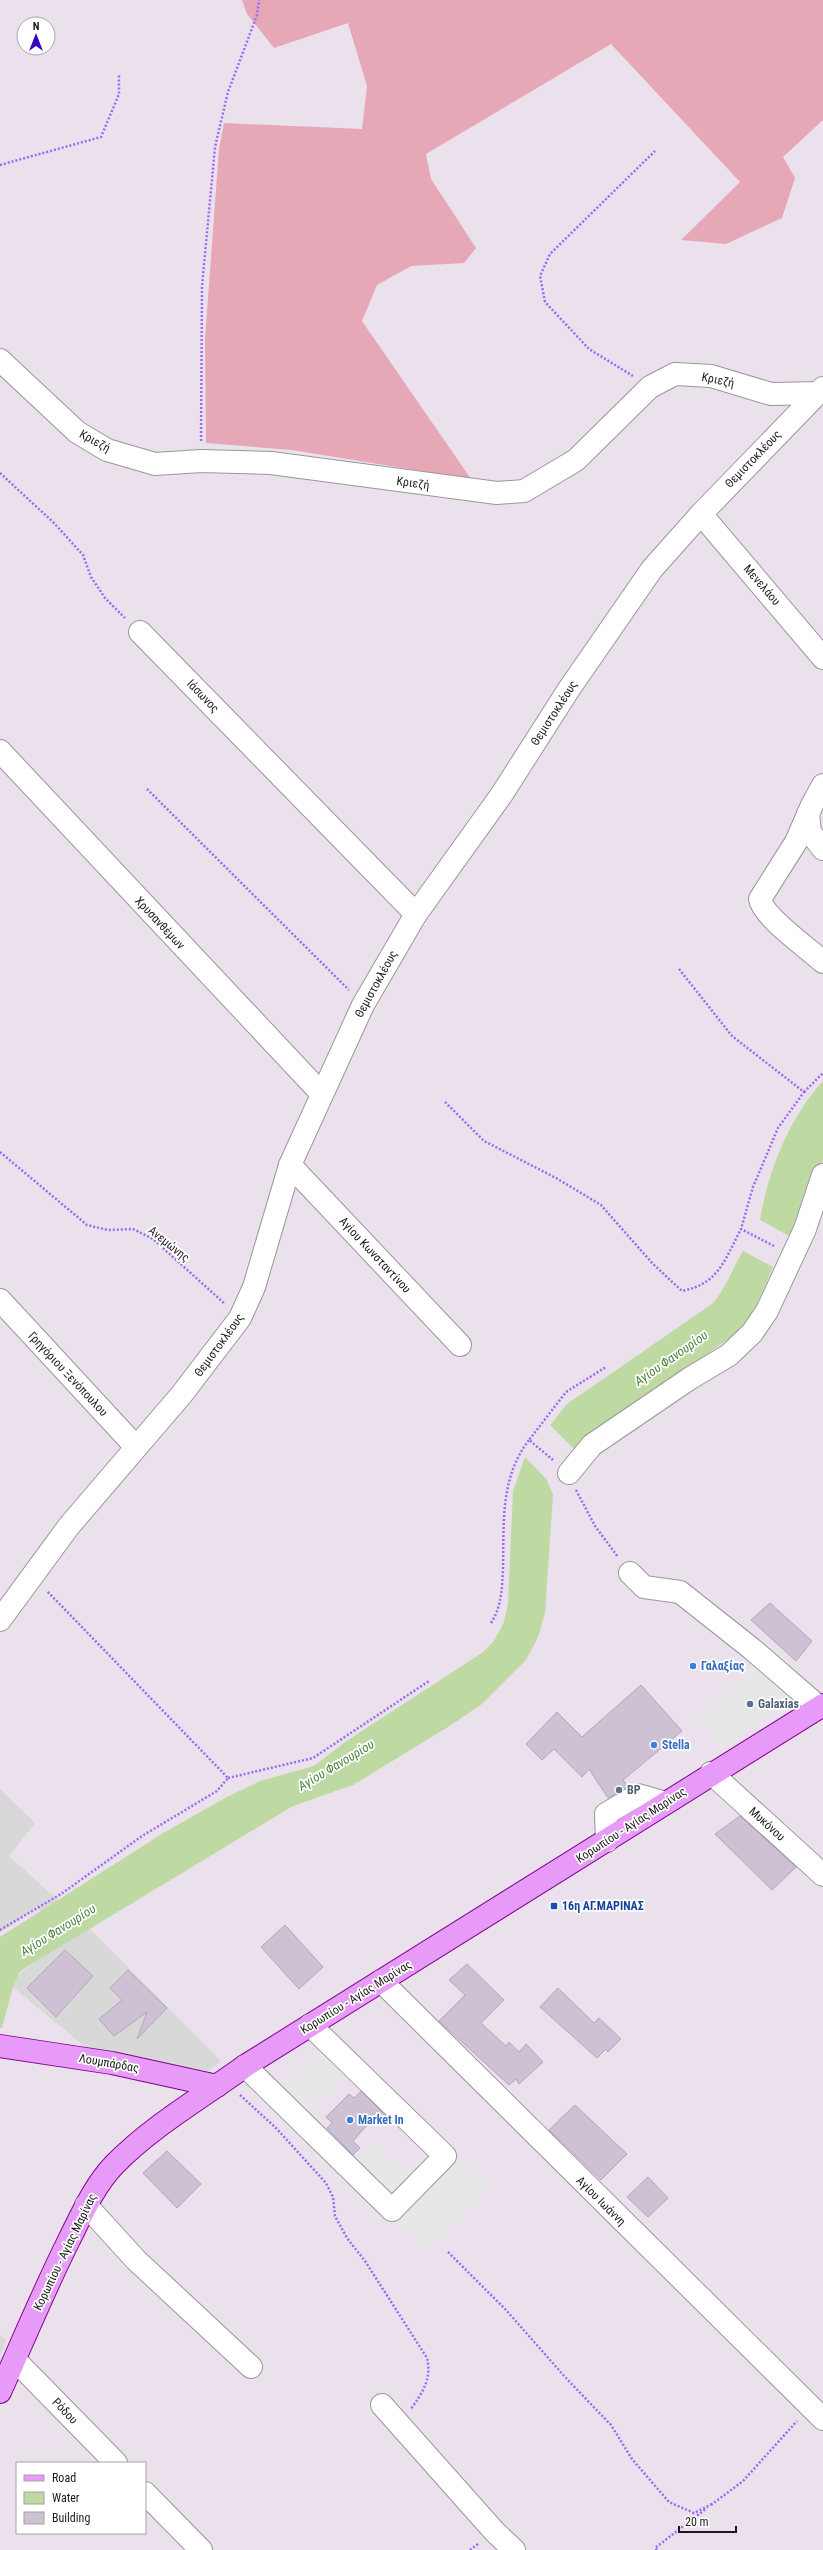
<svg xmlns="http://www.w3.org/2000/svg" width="823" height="2550" font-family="'Roboto Condensed',sans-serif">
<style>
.residential{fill:#d8d8d9}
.grass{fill:#e6a7b7}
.parking{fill:#e7e7e7}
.water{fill:#bfd9a2}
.building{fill:#cdc1d3;stroke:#b5a4bd}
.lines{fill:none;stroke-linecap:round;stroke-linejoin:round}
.minor-casing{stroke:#989898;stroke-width:24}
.major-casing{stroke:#81058d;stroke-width:24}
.path{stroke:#9a6af4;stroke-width:2.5;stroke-dasharray:2 2;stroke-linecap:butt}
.minor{stroke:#fff;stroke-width:22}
.major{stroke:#e79af8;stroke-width:22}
.shop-dot{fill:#3f7fe0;stroke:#fff;stroke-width:1.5}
.service-dot{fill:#5c6f8a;stroke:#fff;stroke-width:1.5}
.transit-dot{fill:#1a4fb4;stroke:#fff;stroke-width:1.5}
.labels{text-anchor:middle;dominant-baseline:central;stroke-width:3.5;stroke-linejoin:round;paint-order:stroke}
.street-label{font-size:12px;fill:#1b1b1b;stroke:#fff}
.shop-label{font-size:12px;font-weight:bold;fill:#366cbe;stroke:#fff;text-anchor:start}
.service-label{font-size:12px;font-weight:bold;fill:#4e5e75;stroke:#fff;text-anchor:start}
.transit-label{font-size:12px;font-weight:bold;fill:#164399;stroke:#fff;text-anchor:start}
.water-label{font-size:13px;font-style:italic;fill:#4e813d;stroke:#fff}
</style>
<rect width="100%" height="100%" fill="#ebe1ec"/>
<g class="residential">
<polygon points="0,1789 35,1823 9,1856 91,1930 221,2061 208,2071 89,2050 9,1984 28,1967 58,1947 68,1936 36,1907 0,1933"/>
<polygon points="0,2334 6,2341 0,2356"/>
</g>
<polygon class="grass" points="242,0 823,0 823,120 783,157 795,178 782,218 726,244 681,240 740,182 611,44 426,154 431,179 476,248 464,263 411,266 377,285 362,321 471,479 292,450 206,443 205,339 219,149 224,123 362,129 367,86 348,23 274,48 247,14"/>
<g class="parking">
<polygon points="771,1644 812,1686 722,1749 696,1722"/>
<polygon points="332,2038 358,2066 293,2125 267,2097"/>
<polygon points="438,2140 490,2188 429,2252 345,2172 373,2142 407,2173"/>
</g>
<g class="water">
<path d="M823 1081V1159L806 1204 789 1236 760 1220C768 1171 789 1118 823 1081Z"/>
<path d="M743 1251 773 1267 754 1311 745 1325 733 1336 596 1431 574 1449 550 1425 567 1404 712 1304C726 1289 732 1269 743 1251Z"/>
<polygon points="525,1457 547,1480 553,1495 545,1613 538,1637 526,1660 482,1704 448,1727 353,1785 293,1806 25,1968 20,1972 14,1983 2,2028 0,2028 0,1937 165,1832 225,1798 260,1781 314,1766 348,1740 482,1653 494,1641 504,1622 508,1604 513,1491"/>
</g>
<g class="building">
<polygon points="770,1603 812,1641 796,1661 751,1620"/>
<polygon points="641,1685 682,1731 623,1780 628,1787 608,1798 589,1769 582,1777 554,1749 542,1760 526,1744 557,1712 582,1737"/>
<polygon points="740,1816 796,1867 772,1890 715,1834"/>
<polygon points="285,1925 323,1967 299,1989 261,1947"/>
<polygon points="65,1950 93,1976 56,2017 27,1988"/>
<polygon points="467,1964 504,2000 481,2023 506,2046 509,2042 519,2052 526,2044 543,2062 519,2084 516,2079 509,2085 439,2021 465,1995 449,1980"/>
<polygon points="128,1970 167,2008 137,2039 147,2012 114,2036 99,2019 122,2000 110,1988"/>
<polygon points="558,1988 594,2023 599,2018 621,2039 608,2052 606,2049 597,2058 540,2007"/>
<polygon points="361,2091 388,2118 384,2123 375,2116 353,2141 360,2148 353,2155 327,2128 332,2123 326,2117 349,2094 354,2098"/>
<polygon points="575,2105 627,2154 601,2180 549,2130"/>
<polygon points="167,2151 201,2184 177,2208 143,2173"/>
<polygon points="648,2177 668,2198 648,2217 627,2197"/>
</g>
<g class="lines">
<g class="minor-casing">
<g id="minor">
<polyline points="0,360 77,432 107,450 155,464 201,461 271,463 497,493 524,491 576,460 650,387 675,374 711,376 771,394 823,393"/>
<polyline points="701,514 823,658"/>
<polyline points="140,632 416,914"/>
<polyline points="0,751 321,1093"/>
<path d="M823 785 812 805 796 842 760 899C763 917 808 948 823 962"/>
<polyline points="808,814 810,832 823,849"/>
<polyline points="290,1165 460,1345"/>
<polyline points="0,1300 136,1447"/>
<polyline points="569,1473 592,1445 689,1379 729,1355 752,1333 767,1311 805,1229 823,1175"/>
<polyline points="630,1573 644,1587 680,1592 752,1649 819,1707"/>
<polyline points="0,1620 69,1526 182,1394 240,1318 254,1287 290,1165 363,1005 416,914 502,794 569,689 652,569 701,514 823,388"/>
<polyline points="711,1773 823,1875"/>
<polyline points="607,1841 606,1814 638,1795 666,1803"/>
<polyline points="381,1981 823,2419"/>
<polyline points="245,2066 392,2210 445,2156 310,2025"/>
<polyline points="86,2205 136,2260 251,2367"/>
<polyline points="15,2360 116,2463"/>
<polyline points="382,2405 494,2531 514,2550"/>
<polyline points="145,2493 201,2550"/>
</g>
</g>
<g class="major-casing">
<g id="major">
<polyline points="0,2046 112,2063 217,2086"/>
<path d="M0 2392C23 2341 44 2290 69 2240 82 2214 94 2186 114 2165 152 2126 201 2098 245 2066L823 1705"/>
</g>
</g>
<g class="path">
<polyline points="0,165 101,137 119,94 119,75"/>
<polyline points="633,376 589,349 545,302 540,276 550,254 655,151"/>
<polyline points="201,441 202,286 215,147 228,92 257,15 259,0"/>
<polyline points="0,473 54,523 83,555 91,577 105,598 125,618"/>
<polyline points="147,789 349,990"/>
<polyline points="679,969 732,1036 804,1092 778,1128 753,1187 741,1229 774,1246"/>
<polyline points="804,1092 823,1073"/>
<path d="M445 1102 484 1141 556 1178 601 1205 653 1264 682 1291C719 1284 725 1259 741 1229"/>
<polyline points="0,1152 87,1225 108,1230 133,1229 153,1239 225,1304"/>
<polyline points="553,1460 529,1440 566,1392 606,1367"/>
<polyline points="576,1490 595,1526 618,1557"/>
<path d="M491 1623C502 1606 502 1588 503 1568 504 1522 500 1478 529 1440"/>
<polyline points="228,1778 313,1758 429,1681"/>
<polyline points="0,1930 61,1894 142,1836 217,1791 228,1778 47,1591"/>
<path d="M240 2095 276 2128 326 2183 333 2197 335 2216 347 2238 365 2261 427 2358C432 2378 423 2392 411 2409"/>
<polyline points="448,2252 506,2310 565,2377 611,2425 632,2459 669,2502 694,2513 712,2504"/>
<polyline points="711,2505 743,2481 797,2421"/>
<polyline points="470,2550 478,2544"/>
<polyline points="657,2550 655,2548 707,2508"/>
</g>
<use href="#minor" class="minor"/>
<use href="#major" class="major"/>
</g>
<g class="shop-dot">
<circle cx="693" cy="1666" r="4"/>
<circle cx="654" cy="1745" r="4"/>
<circle cx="350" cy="2120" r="4"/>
</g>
<g class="service-dot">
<circle cx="750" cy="1704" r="4"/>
<circle cx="619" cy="1790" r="4"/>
</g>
<rect class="transit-dot" x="550" y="1902" width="8" height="8" rx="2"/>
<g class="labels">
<g class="street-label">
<text transform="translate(718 380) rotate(12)">Κριεζή</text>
<text transform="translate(95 441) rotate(29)">Κριεζή</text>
<text transform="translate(753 459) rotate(-46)">Θεμιστοκλέους</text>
<text transform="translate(413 483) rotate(8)">Κριεζή</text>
<text transform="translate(762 585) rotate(49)">Μενελάου</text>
<text transform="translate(203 696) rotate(46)">Ιάσωνος</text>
<text transform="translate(554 713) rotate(-57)">Θεμιστοκλέους</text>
<text transform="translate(160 923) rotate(47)">Χρυσανθέμων</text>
<text transform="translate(376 984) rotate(-61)">Θεμιστοκλέους</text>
<text transform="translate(169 1244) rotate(39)">Ανεμώνης</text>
<text transform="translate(375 1255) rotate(47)">Αγίου Κωνσταντίνου</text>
<text transform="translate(219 1345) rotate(-54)">Θεμιστοκλέους</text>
<text transform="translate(68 1374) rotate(47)">Γρηγόριου Ξενόπουλου</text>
<text transform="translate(767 1824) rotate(42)">Μυκόνου</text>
<text transform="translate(631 1825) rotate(-33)">Κορωπίου - Αγίας Μαρίνας</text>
<text transform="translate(356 1997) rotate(-32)">Κορωπίου - Αγίας Μαρίνας</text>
<text transform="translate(109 2063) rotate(10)">Λουμπάρδας</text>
<text transform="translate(601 2201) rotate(45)">Αγίου Ιωάννη</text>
<text transform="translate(65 2252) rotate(-64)">Κορωπίου - Αγίας Μαρίνας</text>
<text transform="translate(65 2411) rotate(46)">Ρόδου</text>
</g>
<g class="shop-label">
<text x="701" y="1666">Γαλαξίας</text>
<text x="662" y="1745">Stella</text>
<text x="358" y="2120">Market In</text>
</g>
<g class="service-label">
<text x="758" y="1704">Galaxias</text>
<text x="627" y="1790">BP</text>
</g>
<g class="transit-label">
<text x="562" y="1906">16η ΑΓ.ΜΑΡΙΝΑΣ</text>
</g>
<g class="water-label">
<text transform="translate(671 1358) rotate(-35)">Αγίου Φανουρίου</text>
<text transform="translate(336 1765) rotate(-31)">Αγίου Φανουρίου</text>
<text transform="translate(58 1930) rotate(-32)">Αγίου Φανουρίου</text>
</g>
</g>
<rect x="16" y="2462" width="130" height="72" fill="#ffffff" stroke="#a4a4a4"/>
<rect x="24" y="2475" width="20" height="6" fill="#e79af8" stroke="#a4a4a4"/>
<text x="52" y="2482" font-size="12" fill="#1b1b1b">Road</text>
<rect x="24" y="2492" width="20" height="12" fill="#bfd9a2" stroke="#a4a4a4"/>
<text x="52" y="2502" font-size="12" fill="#1b1b1b">Water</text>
<rect x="24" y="2512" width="20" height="12" fill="#cdc1d3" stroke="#a4a4a4"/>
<text x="52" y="2522" font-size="12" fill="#1b1b1b">Building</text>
<g transform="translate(36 36)"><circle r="19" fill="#ffffff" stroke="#a4a4a4"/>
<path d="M0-3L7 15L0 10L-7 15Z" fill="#3507bf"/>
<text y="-6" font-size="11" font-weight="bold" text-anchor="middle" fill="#1b1b1b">N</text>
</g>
<path d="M679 2526v6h57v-6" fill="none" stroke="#1b1b1b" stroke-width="2"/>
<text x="685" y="2526" font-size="12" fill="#1b1b1b" stroke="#ffffff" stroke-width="3" paint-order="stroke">20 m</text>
</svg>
